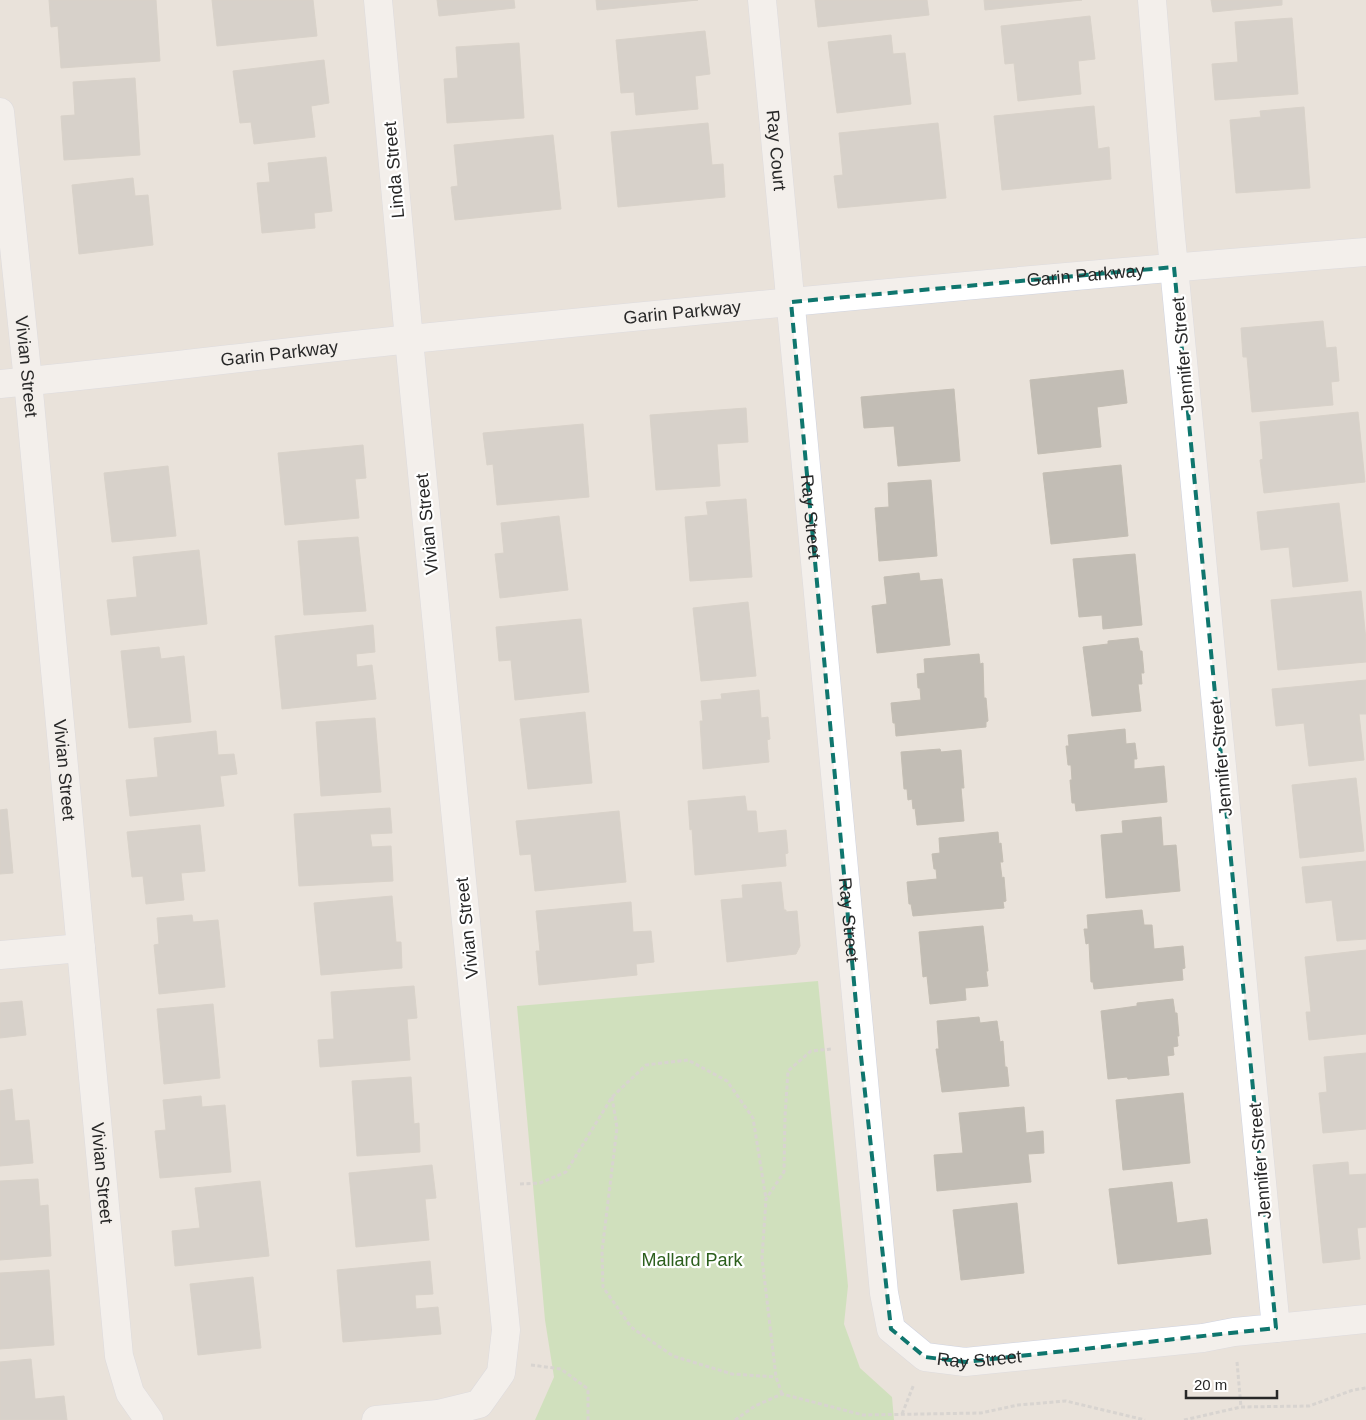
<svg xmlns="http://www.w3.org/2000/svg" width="1366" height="1420" font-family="Helvetica,sans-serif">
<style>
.green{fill:#b2de99}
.building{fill:#c2bdb5;stroke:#c4beb4}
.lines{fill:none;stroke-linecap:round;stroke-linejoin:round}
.minor-casing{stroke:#cfd3e0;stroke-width:29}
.path{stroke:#c3c3c3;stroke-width:3;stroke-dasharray:4 2.5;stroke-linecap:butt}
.minor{stroke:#fff;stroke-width:28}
.marked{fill:none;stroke:#0f766e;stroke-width:4;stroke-dasharray:10 6;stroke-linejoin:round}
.labels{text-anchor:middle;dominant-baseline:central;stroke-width:4.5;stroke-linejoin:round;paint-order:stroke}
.street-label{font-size:18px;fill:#282828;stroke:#fff}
.park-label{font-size:18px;fill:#2c5f1d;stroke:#fff}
</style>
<rect width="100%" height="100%" fill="#e9e2da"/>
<polygon class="green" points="818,981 848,1286 844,1324 860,1368 892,1397 894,1420 535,1420 554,1377 545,1320 517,1006"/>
<g class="building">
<polygon points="49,0 156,0 160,61 61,68 58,26 51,27"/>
<polygon points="212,0 313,0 317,36 217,46"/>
<polygon points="437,0 514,0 515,8 439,16"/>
<polygon points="596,0 698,0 597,10"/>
<polygon points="815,0 927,0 929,15 818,27"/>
<polygon points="984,0 1082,0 985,10"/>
<polygon points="1211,0 1282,0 1282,5 1213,12"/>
<polygon points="1090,16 1095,59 1078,61 1081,94 1018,101 1014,63 1005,64 1001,26"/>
<polygon points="1292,18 1298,94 1215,100 1212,64 1238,62 1235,22"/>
<polygon points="705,31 710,74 695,76 698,109 636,115 634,92 621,93 616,40"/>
<polygon points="891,35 893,54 905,53 911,104 837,113 828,42"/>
<polygon points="519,43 524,118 447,123 444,79 458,78 456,47"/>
<polygon points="324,60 329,103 311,106 315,137 254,144 251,122 240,123 233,71"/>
<polygon points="135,78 140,155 64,160 61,116 75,115 73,82"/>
<polygon points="1094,106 1098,149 1109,147 1111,179 1002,190 994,116"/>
<polygon points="1304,107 1310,188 1236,193 1230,120 1261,117 1260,111"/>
<polygon points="708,123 712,165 723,164 725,197 618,207 611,132"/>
<polygon points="938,123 946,198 838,208 834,176 843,175 839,133"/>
<polygon points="553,135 561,209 455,220 451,187 458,186 454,145"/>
<polygon points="326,157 332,211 314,213 315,228 262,233 257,183 270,182 268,163"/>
<polygon points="133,178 135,196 148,195 153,245 79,254 72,185"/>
<polygon points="1323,321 1326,348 1336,347 1339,381 1331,382 1333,405 1252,412 1247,357 1243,357 1241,328"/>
<polygon points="1123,370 1127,403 1097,407 1101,447 1038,454 1030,380"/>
<polygon points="954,389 960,461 898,466 894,426 864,428 861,397"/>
<polygon points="746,408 748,442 717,444 720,486 656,490 650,415"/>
<polygon points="1358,412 1365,482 1264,493 1260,460 1263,459 1260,422"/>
<polygon points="583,424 589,497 497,505 493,464 487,465 483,433"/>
<polygon points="363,445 366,478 355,479 359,518 285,525 278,453"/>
<polygon points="1121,465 1128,536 1051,544 1043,473"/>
<polygon points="168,466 176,536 112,542 104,473"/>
<polygon points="931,480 937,556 879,561 875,508 889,507 888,483"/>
<polygon points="746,499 752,577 690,581 685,517 708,515 706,502"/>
<polygon points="1339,503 1348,581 1293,587 1289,547 1261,550 1257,512"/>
<polygon points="559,516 568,590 500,598 495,554 504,553 501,523"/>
<polygon points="358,537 366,611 304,615 298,541"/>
<polygon points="199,550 207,624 111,635 107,600 137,597 133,557"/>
<polygon points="1135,554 1142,625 1103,629 1102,615 1079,617 1073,559"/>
<polygon points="919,573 920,581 942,579 950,645 877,653 872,606 887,604 884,577"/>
<polygon points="1361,591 1366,640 1366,662 1278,670 1271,600"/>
<polygon points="748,602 756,676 701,681 693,608"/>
<polygon points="581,619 589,692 515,700 511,660 499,661 496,627"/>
<polygon points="373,625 375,652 356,654 357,667 372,665 376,699 282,709 275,636"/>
<polygon points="1138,638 1140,651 1142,651 1144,673 1141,673 1142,684 1138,684 1141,711 1092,716 1083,647 1108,644 1108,641"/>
<polygon points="159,647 161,659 184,656 191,722 129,728 121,651"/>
<polygon points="979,654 980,664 983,663 984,698 986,698 988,721 986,722 986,727 896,736 895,723 893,723 891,703 921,700 920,688 918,688 917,674 925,673 924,659"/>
<polygon points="1366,680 1366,714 1359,714 1364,760 1309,766 1304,723 1276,726 1272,689"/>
<polygon points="759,690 761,718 768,717 770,739 767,740 769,762 703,769 700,721 703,721 701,701 722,699 721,694"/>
<polygon points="585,712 592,783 528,789 520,719"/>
<polygon points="375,718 381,792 321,796 316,722"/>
<polygon points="1125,729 1126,744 1135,743 1137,759 1134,759 1134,769 1164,766 1167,802 1076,811 1075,803 1072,803 1070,780 1072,780 1071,765 1068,765 1066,746 1069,746 1068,735"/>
<polygon points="216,731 218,755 234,754 237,774 220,776 224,806 130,816 126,780 158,777 154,738"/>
<polygon points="940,749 941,752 961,750 964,788 961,788 964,821 917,825 915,808 913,809 912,799 908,800 907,789 904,789 901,752"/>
<polygon points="1356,778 1364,851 1300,858 1292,785"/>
<polygon points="745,796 747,811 756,811 758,833 786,830 788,853 785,854 786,866 695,875 692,829 690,830 688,801"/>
<polygon points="390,808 392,833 370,834 372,847 391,846 393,881 299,886 294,814"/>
<polygon points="7,809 13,873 0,874 0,810"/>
<polygon points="619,811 626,882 535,891 531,854 520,855 516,821"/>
<polygon points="1161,817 1163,846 1176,845 1180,891 1106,898 1101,835 1123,833 1122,821"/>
<polygon points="200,825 205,871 181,873 184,900 146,904 143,876 132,877 127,832"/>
<polygon points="998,832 999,844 1001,843 1003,862 1000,862 1002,878 1004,877 1006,901 1003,902 1004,908 913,916 911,904 909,904 907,882 937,879 936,869 934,869 932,854 940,853 939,838"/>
<polygon points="1366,861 1366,939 1337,941 1332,900 1306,903 1302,867"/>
<polygon points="781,882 784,910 786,910 786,912 797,911 800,946 796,954 727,962 721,900 743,898 742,885"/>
<polygon points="392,896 396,942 401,942 402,968 321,975 314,903"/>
<polygon points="631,902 633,932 651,931 654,962 636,964 637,975 539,985 536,951 540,951 536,911"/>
<polygon points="1142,910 1144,925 1152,925 1154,949 1183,946 1185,968 1182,969 1183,980 1094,989 1093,982 1091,982 1089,943 1086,944 1084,929 1088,929 1087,915"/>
<polygon points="192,915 193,922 218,920 225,987 159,994 154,945 159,944 157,918"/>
<polygon points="983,926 988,971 986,971 988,986 965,988 966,1000 930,1004 927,976 923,977 919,932"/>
<polygon points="1366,950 1366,1034 1309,1040 1306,1012 1311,1012 1305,957"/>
<polygon points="414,986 417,1018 407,1019 410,1060 320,1067 318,1040 334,1039 331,992"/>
<polygon points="1173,999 1175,1013 1177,1013 1179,1036 1177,1036 1178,1046 1173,1047 1174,1055 1167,1056 1169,1075 1128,1079 1127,1077 1108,1079 1101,1011 1137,1006 1137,1003"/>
<polygon points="22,1001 26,1035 0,1038 0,1003"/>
<polygon points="213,1004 220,1078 164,1084 157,1009"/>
<polygon points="979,1017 980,1023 997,1021 1000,1042 1003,1041 1005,1067 1007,1067 1009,1086 942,1092 936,1049 939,1049 937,1021"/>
<polygon points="1366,1053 1366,1129 1323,1133 1319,1093 1327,1092 1324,1057"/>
<polygon points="411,1077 414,1124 419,1123 420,1152 357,1156 352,1081"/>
<polygon points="12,1089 15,1121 29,1120 33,1163 0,1166 0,1091"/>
<polygon points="1183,1093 1190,1163 1123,1170 1116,1100"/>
<polygon points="201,1096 202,1107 225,1105 231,1172 160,1178 155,1131 166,1130 163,1100"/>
<polygon points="1024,1107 1026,1133 1043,1131 1044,1153 1028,1154 1031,1182 937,1191 934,1155 963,1153 959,1113"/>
<polygon points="1348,1162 1349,1175 1366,1174 1366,1227 1357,1228 1360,1259 1323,1263 1313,1165"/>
<polygon points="432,1165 436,1198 425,1199 429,1240 356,1247 349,1173"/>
<polygon points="38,1179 40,1206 48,1205 51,1256 0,1260 0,1181"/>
<polygon points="260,1181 269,1256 175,1266 172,1231 200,1228 195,1188"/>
<polygon points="1172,1182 1177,1223 1207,1219 1211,1254 1118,1264 1109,1189"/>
<polygon points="1017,1203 1024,1273 961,1280 953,1210"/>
<polygon points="430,1261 433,1294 415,1295 416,1309 438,1307 441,1334 343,1342 337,1270"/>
<polygon points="49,1270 54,1345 0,1349 0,1273"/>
<polygon points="253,1277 261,1348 198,1355 190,1284"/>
<polygon points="31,1359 35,1399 64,1396 67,1420 0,1420 0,1362"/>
</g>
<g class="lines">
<g class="minor-casing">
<g id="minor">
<path id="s1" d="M762 0 884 1293 891 1329 925 1357 965 1362 1203 1338 1234 1332 1276 1328 1170 226 1152 0"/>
<path id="s2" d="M0 112 28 381 119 1356 130 1393 149 1420"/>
<path id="s3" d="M0 384C137 371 274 353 411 339 729 307 1047 277 1366 252"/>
<polyline points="0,955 81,948"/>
<polyline points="1276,1328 1366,1319"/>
<polyline points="376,1420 438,1414 479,1404 501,1373 506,1330 409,340 378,0"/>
</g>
</g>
<g class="path">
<polyline points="612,1097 617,1128 602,1251 603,1287 631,1327 673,1356 732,1374 776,1377"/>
<polyline points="520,1184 540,1183 566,1172 612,1097 646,1065 688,1060 727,1081 753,1118 766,1199"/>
<polyline points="1237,1362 1241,1407"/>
<polyline points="531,1365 561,1369 588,1389 588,1420"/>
<polyline points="782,1394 776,1377 762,1258 766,1199 784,1172 785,1116 788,1071 811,1051 832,1049"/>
<polyline points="902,1414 914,1384"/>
<polyline points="735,1420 755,1406 782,1394 863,1415 981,1413 1018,1405 1066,1401 1145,1420"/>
<polyline points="1184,1420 1241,1407 1309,1406 1353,1390 1366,1388"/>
</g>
<use href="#minor" class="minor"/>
</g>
<path d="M0 0H1366V1420H0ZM1174 267 1276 1328 965 1362 925 1357 891 1329 860 1047 791 302Z" fill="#e9e2da" fill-opacity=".55" fill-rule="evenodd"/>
<path class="marked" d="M1174 267 1276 1328 965 1362 925 1357 891 1329 860 1047 791 302Z"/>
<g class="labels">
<g class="street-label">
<text stroke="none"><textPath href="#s1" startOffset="151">Ray Court</textPath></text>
<text transform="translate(394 170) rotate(-95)">Linda Street</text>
<text stroke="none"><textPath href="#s3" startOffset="1091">Garin Parkway</textPath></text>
<text stroke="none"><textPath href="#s3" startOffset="686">Garin Parkway</textPath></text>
<text stroke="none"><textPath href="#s3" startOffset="281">Garin Parkway</textPath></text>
<text transform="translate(1183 355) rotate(-95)">Jennifer Street</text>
<text stroke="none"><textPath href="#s2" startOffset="256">Vivian Street</textPath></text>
<text stroke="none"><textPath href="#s1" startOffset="519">Ray Street</textPath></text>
<text transform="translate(427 524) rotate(-96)">Vivian Street</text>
<text transform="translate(1221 758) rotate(-95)">Jennifer Street</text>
<text stroke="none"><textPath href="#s2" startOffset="661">Vivian Street</textPath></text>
<text stroke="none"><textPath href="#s1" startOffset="924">Ray Street</textPath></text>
<text transform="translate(467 928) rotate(-96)">Vivian Street</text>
<text transform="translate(1260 1161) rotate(-95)">Jennifer Street</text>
<text stroke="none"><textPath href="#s2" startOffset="1066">Vivian Street</textPath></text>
<text stroke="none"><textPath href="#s1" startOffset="1434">Ray Street</textPath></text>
</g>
<g class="park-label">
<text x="692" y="1260">Mallard Park</text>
</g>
</g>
<path d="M1186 1390v8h91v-8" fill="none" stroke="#282828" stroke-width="2.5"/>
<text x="1194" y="1390" font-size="15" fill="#282828" stroke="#ffffff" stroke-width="4" paint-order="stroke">20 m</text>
</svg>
